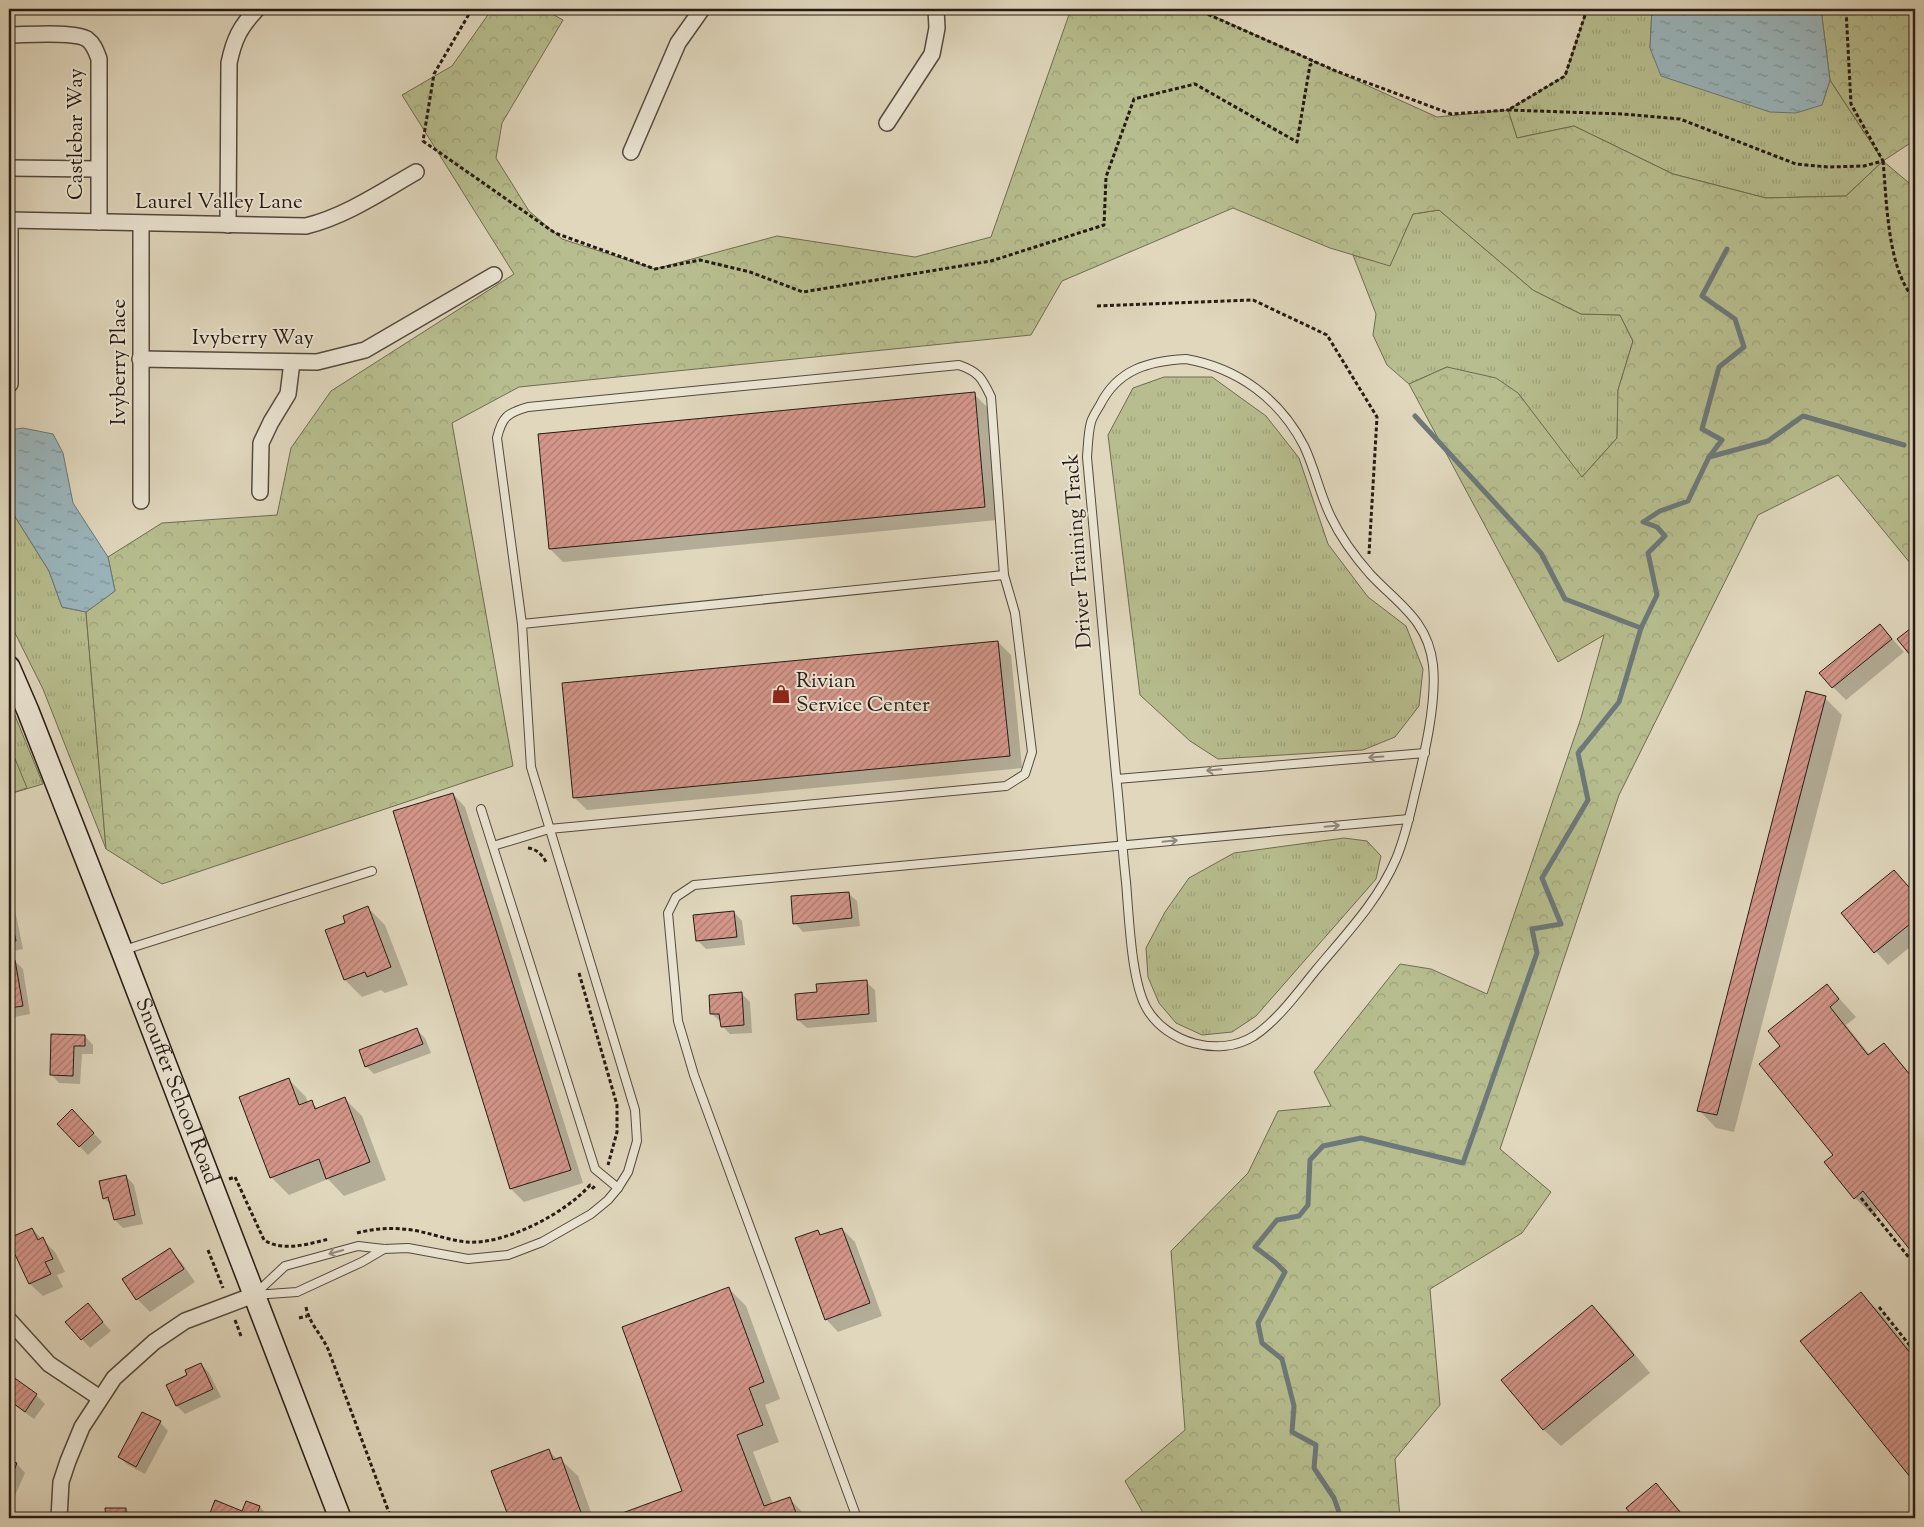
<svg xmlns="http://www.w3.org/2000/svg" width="1924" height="1527" font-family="'Sorts Mill Goudy',serif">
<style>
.grass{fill:url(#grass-tufts);stroke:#6e6c51}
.forest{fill:url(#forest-crowns);stroke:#6e6c51}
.park{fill:#b7bd8e;stroke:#6e6c51}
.water{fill:url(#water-ripples);stroke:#6c7879}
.shadow{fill:#0003}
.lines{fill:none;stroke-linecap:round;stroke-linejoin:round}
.stream{stroke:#6c7879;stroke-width:5}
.building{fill:url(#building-hatch);stroke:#261b14}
.lane-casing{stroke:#544a3e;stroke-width:10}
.street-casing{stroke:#544a3e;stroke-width:18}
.secondary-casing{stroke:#261b14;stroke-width:24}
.path{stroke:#261b14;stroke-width:3;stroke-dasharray:4 2.5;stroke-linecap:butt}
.lane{stroke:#ebe5d4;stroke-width:8}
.street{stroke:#ebe5d4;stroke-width:15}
.secondary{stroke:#ebe5d4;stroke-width:21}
.oneway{stroke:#928a7e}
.labels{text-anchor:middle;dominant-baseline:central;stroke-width:4;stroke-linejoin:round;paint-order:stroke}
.street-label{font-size:21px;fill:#261b14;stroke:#ebe5d4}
.poi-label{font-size:21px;fill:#261b14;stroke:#ebe5d4;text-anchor:start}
</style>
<defs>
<pattern id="grass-tufts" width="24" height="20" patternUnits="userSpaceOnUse" patternTransform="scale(1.25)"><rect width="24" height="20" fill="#b7bd8e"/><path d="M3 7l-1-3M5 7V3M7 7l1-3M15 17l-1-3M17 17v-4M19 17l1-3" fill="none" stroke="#9da27a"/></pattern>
<pattern id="forest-crowns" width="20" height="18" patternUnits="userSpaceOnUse" patternTransform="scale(1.25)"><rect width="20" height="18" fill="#b7bd8e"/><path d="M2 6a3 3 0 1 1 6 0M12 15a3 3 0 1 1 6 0" fill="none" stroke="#9da27a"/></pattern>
<pattern id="water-ripples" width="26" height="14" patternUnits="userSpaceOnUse" patternTransform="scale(1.25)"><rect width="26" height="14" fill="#9ab6bd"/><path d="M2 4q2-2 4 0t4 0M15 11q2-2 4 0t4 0" fill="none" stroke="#7d9398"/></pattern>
<pattern id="building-hatch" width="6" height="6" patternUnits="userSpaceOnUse" patternTransform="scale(1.25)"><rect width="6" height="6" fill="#d4968a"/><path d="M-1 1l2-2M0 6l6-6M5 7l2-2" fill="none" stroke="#ac7a70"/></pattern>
</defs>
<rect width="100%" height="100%" fill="#e0d7bd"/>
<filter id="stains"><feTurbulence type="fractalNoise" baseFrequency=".004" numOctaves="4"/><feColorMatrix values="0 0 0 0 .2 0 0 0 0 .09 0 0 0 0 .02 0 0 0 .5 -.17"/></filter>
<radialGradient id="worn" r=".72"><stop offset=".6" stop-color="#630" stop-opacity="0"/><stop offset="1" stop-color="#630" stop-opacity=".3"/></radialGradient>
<g class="grass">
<polygon points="1587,9 1652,9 1650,48 1822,105 1830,80 1883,161 1846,196 1766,198 1673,174 1574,126 1517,138 1508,110 1565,76"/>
<polygon points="1439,210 1533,290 1581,314 1620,315 1633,341 1618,390 1617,438 1581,478 1518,393 1447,367 1409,384 1387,365 1373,335 1376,314 1353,255 1390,265 1413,214"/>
<polygon points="1164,377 1212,377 1266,416 1299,458 1328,544 1368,597 1406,626 1423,669 1419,706 1395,737 1363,750 1218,759 1190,741 1140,695 1108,435 1133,388"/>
<polygon points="9,507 49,571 62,607 86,612 106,849 43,689 9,621"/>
<polygon points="9,701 43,784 9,794"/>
<polygon points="1344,838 1367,841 1381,856 1376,879 1256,1016 1232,1032 1202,1035 1176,1023 1159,1003 1148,977 1146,948 1165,912 1189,878 1234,853"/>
</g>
<polygon class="forest" points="492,9 543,9 563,20 502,123 496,158 529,211 562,239 655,269 777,236 915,257 991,237 1071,9 1198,9 1437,117 1508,110 1517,138 1574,126 1673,174 1766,198 1846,196 1883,161 1830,80 1821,9 1915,9 1915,140 1883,161 1915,188 1915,569 1838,475 1758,515 1619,795 1500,1149 1551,1192 1522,1233 1430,1289 1440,1405 1395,1459 1400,1518 1146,1518 1125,1481 1185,1430 1171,1251 1248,1173 1278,1111 1331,1106 1314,1072 1400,964 1431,969 1487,994 1581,718 1604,635 1558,662 1409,384 1447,367 1496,378 1518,393 1582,477 1617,438 1618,390 1633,341 1620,315 1581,314 1533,290 1439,210 1413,214 1390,266 1330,248 1233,208 1062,281 1031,335 519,387 452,423 513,766 162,884 106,849 86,612 115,591 108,557 162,523 277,515 291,448 331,391 514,274 402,95 452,66"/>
<polygon class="park" points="9,744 27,788 9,794"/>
<g class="water">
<polygon points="1652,9 1821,9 1830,80 1822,105 1796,113 1770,112 1661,76 1650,48"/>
<polygon points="23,428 53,434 63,453 73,503 108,557 115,591 86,612 62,607 49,571 9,507 9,430"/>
</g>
<g class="shadow">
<polygon points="974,394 987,407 997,520 563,562 550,549"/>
<polygon points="1880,625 1904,652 1846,700 1833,687"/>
<polygon points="998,642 1011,655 1022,768 587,810 574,797"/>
<polygon points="1825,698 1842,715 1734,1132 1716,1128 1699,1110"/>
<polygon points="453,794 465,807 583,1183 524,1202 511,1189 395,811"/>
<polygon points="1894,871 1915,894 1915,943 1888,965 1842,913"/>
<polygon points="848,893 857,901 860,926 803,932 795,923"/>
<polygon points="9,904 15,910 23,949 9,952"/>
<polygon points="368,908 385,925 408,985 385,993 381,990 362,997 345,980 347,923"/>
<polygon points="734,912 742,921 745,945 706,949 697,940"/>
<polygon points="15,961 23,969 30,1014 9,1018 9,962"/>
<polygon points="866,982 875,990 877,1022 807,1028 798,1020 818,993"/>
<polygon points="1827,985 1856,1017 1846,1025 1870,1055 1884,1044 1915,1079 1915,1254 1879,1209 1872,1215 1855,1198 1782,1046"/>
<polygon points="741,993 750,1002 752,1033 730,1034 722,1026 721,1022 712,1014"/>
<polygon points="417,1030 425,1038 431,1053 374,1074 366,1066"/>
<polygon points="52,1035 85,1036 93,1045 93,1054 82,1054 80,1084 59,1083 51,1074"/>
<polygon points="289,1080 306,1097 308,1103 311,1102 318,1109 344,1098 362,1116 386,1180 344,1196 328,1179 289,1195 271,1177"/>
<polygon points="80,1119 102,1142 88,1155 58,1124"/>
<polygon points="126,1176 134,1185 143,1224 123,1228 115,1220 112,1206 104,1198"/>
<polygon points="32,1229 55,1252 65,1272 57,1275 63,1287 43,1296 30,1284 9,1240"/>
<polygon points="842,1229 855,1242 882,1316 838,1332 826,1319 817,1232 822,1236"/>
<polygon points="170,1250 182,1263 195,1282 150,1312 137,1299"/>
<polygon points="729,1289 746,1306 780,1399 765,1405 779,1442 753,1452 773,1504 789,1498 808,1518 612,1518 684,1492"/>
<polygon points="1861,1294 1879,1311 1915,1356 1915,1481 1802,1342"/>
<polygon points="88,1305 111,1331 90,1348 67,1322"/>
<polygon points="1592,1306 1610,1324 1650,1373 1561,1446 1543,1429"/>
<polygon points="201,1364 209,1373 221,1397 185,1414 177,1406 167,1386 189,1376"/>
<polygon points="9,1376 36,1395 45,1404 34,1419 9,1401"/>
<polygon points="160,1422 168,1431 145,1474 128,1465 119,1457"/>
<polygon points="549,1451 558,1460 560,1459 578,1476 593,1518 510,1518 493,1471"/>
<polygon points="9,1461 17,1464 25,1473 9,1509"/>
<polygon points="1656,1485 1669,1498 1686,1518 1635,1518 1627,1509"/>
<polygon points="216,1502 243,1512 247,1502 260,1507 268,1516 267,1518 209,1518"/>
<polygon points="126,1509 134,1518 107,1518 107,1510"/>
</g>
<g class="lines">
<g class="stream">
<polyline points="1415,416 1541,553 1565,599 1641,628"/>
<polyline points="1709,457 1722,440 1702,429 1719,367 1744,347 1735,319 1702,296 1727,249"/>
<polyline points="1341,1518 1334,1498 1314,1468 1316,1445 1292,1432 1294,1406 1282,1359 1262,1343 1258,1323 1285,1272 1276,1263 1255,1247 1277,1220 1299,1216 1308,1205 1310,1160 1323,1146 1361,1138 1463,1163 1537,953 1532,929 1561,924 1542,878 1588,800 1578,753 1619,702 1641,628 1657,595 1648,553 1665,536 1657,527 1643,522 1660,511 1688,501 1709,457 1768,441 1803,416 1904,445"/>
</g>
</g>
<g class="building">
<polygon points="975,392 985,507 549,549 538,434"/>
<polygon points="1880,624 1892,639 1832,688 1819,673"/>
<polygon points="1915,625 1915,661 1897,639"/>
<polygon points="998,641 1010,756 573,798 562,683"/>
<polygon points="1806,691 1826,696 1717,1115 1697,1111"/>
<polygon points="453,793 571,1170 510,1189 393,811"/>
<polygon points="1894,870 1915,894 1915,920 1874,953 1841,913"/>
<polygon points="849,892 852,918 793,924 791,896"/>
<polygon points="368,906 391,967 367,977 365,972 344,980 325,930 345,923 343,916"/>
<polygon points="9,909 16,941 9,942"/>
<polygon points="734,911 737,937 696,941 693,915"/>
<polygon points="15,960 23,1006 9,1008 9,961"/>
<polygon points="867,980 869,1014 797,1020 795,994 817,992 816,984"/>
<polygon points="1827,984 1839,999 1830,1007 1868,1055 1884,1043 1915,1081 1915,1256 1863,1191 1854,1199 1824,1162 1833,1155 1759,1064 1780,1046 1768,1031"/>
<polygon points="742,992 744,1025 721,1027 719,1014 710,1014 709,995"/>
<polygon points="417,1028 423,1044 365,1067 359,1050"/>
<polygon points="51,1034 85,1035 85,1046 74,1046 73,1076 50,1075"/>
<polygon points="289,1078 299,1105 312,1100 315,1109 345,1097 370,1162 326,1179 319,1159 270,1178 239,1097"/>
<polygon points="72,1109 94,1133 79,1147 57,1124"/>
<polygon points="126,1175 135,1215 114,1220 108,1197 103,1199 99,1181"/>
<polygon points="32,1228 38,1240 43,1237 53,1259 45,1262 51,1274 29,1284 9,1242 9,1238"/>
<polygon points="842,1228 870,1303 825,1320 795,1238 818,1230 820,1235"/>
<polygon points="170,1248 184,1269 136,1300 122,1279"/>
<polygon points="729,1287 764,1382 749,1388 763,1425 737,1435 764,1506 790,1497 798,1518 609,1518 682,1491 622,1327"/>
<polygon points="1861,1292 1915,1359 1915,1483 1800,1341"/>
<polygon points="88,1303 103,1322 81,1340 65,1322"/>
<polygon points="1592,1305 1634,1355 1543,1430 1501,1380"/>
<polygon points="201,1363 213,1389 176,1406 166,1385 187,1375 185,1370"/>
<polygon points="9,1374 37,1394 25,1412 9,1400"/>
<polygon points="142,1412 161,1421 136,1467 118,1457"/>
<polygon points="549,1449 553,1460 561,1457 583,1518 509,1518 491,1471"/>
<polygon points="9,1460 17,1463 9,1483"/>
<polygon points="1656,1483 1685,1518 1634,1518 1626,1508"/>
<polygon points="215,1500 242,1511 246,1501 260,1506 256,1517 259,1518 208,1518"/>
<polygon points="105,1508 126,1508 126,1518 106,1518"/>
</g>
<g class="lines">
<g class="lane-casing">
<g id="lane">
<path d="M1186 359C1238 368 1280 399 1304 446 1315 469 1320 495 1331 517 1341 538 1355 557 1370 574 1398 604 1428 620 1433 665 1437 703 1424 756 1415 793 1410 815 1405 838 1396 859 1378 901 1346 934 1316 970 1298 992 1278 1020 1254 1036 1219 1058 1167 1043 1147 1009 1131 982 1129 915 1126 882 1122 846 1120 811 1116 775 1106 669 1096 563 1087 457 1088 446 1088 433 1091 422 1093 416 1097 410 1100 405 1118 369 1149 361 1186 359Z"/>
<polyline points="1117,779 1425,753"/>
<polyline points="481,809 595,1169 618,1188"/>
<path d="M493 846 549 829 1006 786 1025 774 1032 752 1015 613 1004 575 991 397C982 378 979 372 959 365L528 407C507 413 502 417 497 438L522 624"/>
<polyline points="124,950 372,871"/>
<polyline points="384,1249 362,1262 297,1292 254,1295 285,1266 358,1246 384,1249 408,1248 468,1259 508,1255 542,1242 591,1214 608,1200 618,1188 628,1172 637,1141 635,1110 531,767 522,624 1004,575"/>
<polyline points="857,1518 694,1075 678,1021 668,913 676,897 694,885 1409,819"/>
</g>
</g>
<g class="street-casing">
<g id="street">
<path d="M9 35C26 35 74 31 87 39 94 44 96 51 99 59V222"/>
<polyline points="887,123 932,54 937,28 936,9"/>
<polyline points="631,152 678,43 702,9"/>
<polyline points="9,168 98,169"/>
<path d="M9 220 306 226C346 216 381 192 416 172"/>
<polyline points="10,220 10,384"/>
<path d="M228 225 229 63C234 39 240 27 257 9"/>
<polyline points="140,359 317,362 365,350 494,275"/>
<polyline points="260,492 261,443 271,422 288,394 292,362"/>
<polyline points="141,501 141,224"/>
<polyline points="9,1320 49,1364 100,1398"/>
<polyline points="59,1518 61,1482 68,1461 82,1427 114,1378 154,1342 185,1321 254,1295"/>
</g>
</g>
<g class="secondary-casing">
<g id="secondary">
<path id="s1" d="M9 667 28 711 122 951 340 1518"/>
</g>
</g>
<g class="path">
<polyline points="472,9 434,74 423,141 555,233 655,269 700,260 750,272 803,292 991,261 1104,225 1106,177 1134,99 1195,84 1297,142 1310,65 1315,62"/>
<polyline points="1196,9 1336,71 1451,114 1508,110"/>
<polyline points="1587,9 1565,76 1508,110 1623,114 1680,119 1796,164 1828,167 1864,166 1883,161 1851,104 1846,9"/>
<path d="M1883 161C1887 202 1887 269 1915 300"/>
<polyline points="1097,306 1253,300 1327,335 1377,417 1369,554"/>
<path d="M528 848C536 849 542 854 546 862"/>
<polyline points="579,973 617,1105 617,1132 608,1165"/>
<path d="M229 1179 235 1177 264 1240C283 1252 308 1244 329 1239"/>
<polyline points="1861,1198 1915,1265"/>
<path d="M357 1233C379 1227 404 1227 426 1233 439 1236 454 1241 467 1242 505 1245 566 1213 590 1185L593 1188 596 1185"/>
<polyline points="208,1250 223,1288"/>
<path d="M306 1307C309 1323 321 1334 328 1349L391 1518"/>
<polyline points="1879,1307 1915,1352"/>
<polyline points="299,1318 307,1316"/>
<polyline points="235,1320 241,1336"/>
</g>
<use href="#lane" class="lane"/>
<use href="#street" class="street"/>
<use href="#secondary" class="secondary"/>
</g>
<defs><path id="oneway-shaft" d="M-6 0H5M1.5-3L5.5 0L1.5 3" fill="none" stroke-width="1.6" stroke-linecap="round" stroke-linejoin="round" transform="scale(1.25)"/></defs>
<g class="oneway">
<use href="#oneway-shaft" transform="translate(1376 757) rotate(176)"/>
<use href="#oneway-shaft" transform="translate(1214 770) rotate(175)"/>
<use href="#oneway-shaft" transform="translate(1332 826) rotate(-5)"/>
<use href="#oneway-shaft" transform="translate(1170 841) rotate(-6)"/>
<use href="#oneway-shaft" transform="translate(336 1252) rotate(164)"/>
</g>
<defs>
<g id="shop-bare" transform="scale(1.5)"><path d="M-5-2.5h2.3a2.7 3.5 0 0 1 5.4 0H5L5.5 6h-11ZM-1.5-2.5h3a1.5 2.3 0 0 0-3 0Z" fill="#8f2418" stroke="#ebe5d4" stroke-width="2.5" paint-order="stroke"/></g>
</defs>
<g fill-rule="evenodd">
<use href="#shop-bare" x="781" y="694"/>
</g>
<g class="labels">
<g class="street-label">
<text transform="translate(77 134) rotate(-90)">Castlebar Way</text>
<text x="219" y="203">Laurel Valley Lane</text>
<text x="253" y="339">Ivyberry Way</text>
<text transform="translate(120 362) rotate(-90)">Ivyberry Place</text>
<text transform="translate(1079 551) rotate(-94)">Driver Training Track</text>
<text stroke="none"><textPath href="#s1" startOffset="456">Snouffer School Road</textPath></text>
</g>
<g class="poi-label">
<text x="796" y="682">Rivian<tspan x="796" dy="24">Service Center</tspan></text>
</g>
</g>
<rect width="1924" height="1527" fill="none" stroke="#e0d7bd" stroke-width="30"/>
<rect x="10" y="10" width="1904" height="1507" fill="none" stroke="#261b14" stroke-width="2.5"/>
<rect x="15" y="15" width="1894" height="1497" fill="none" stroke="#261b14"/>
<rect width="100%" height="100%" filter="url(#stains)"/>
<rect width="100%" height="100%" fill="url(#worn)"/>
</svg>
